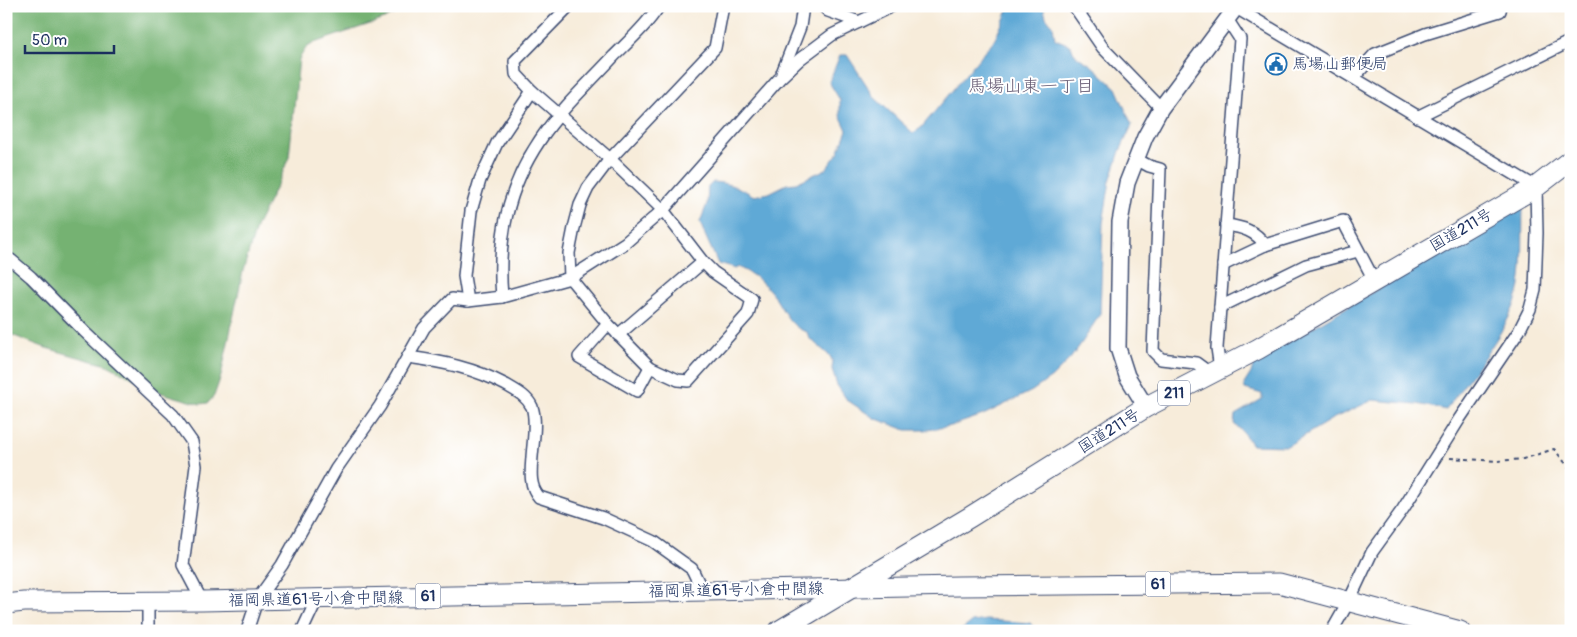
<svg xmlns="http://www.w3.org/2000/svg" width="1577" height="637" font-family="Pangolin,'Klee One',sans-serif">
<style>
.forest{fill:#74b272;stroke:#487068}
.water{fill:#5fa9d6;stroke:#3d6c9a}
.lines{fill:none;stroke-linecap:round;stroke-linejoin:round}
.minor-casing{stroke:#3c4b71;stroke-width:14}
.tertiary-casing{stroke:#3c4b71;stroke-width:18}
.primary-casing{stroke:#3c4b71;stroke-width:21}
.trunk-casing{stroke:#3c4b71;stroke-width:22}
.path{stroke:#3c4b71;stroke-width:2;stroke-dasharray:4 4;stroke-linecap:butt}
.minor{stroke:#fff;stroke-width:11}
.tertiary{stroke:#fff;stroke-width:15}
.primary{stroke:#fff;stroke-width:19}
.trunk{stroke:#fff;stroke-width:20}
.labels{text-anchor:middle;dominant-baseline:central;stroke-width:4;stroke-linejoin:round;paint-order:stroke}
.shield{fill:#fff;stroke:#5f6d8e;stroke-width:1}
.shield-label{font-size:15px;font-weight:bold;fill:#1b2f5e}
.poi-label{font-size:16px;fill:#1b2f5e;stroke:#fff;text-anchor:start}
.street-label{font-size:16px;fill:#1b2f5e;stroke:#fff}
.neighbourhood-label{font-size:18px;fill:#675c74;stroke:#fff}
</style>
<rect width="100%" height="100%" fill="#fff"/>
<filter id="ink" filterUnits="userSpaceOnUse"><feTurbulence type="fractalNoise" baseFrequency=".02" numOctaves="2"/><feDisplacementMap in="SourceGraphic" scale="10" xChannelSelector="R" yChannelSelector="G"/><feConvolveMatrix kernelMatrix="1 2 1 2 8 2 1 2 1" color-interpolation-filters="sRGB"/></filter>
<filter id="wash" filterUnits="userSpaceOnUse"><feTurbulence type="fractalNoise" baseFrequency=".0096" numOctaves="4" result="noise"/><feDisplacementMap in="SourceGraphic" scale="20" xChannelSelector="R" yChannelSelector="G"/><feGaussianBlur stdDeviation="1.12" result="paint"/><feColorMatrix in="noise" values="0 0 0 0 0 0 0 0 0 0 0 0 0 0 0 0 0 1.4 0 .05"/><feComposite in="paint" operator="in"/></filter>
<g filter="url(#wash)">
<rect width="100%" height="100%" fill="#f7ecda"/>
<polygon class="forest" points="6,6 410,6 382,20 314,43 306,48 299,59 289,157 280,179 257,225 243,271 221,376 214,396 208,403 200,404 162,393 107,365 46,348 9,334 6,331"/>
<g class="water">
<path d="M1010 6H1043L1046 17 1053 26 1055 39 1070 45 1076 56 1091 65 1116 88 1132 125 1120 151 1110 181 1103 223 1100 314 1083 341 1070 359 1052 377 1032 391 983 415 951 426 927 430H906L874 418 847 400 837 385 832 369 833 362 830 356 809 338 807 332C788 327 783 307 771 292 762 281 750 272 737 267L735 269 718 264C712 249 705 237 700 222L707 204 708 187 713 182C729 183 741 188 754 196L769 193 787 184 796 183 826 169 838 153 847 130 840 115V100L829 82 840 55H847L875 98 913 133 921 128 995 39Z"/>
<path d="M1517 207 1523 208C1522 233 1524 260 1520 285 1514 325 1469 376 1446 410L1417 404 1373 400 1332 419 1287 446 1252 445 1241 430 1234 424 1235 415 1262 399V394L1245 389 1244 384 1251 373 1254 362Z"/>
<polygon points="986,620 1030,623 1036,631 960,631 972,622"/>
</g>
</g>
<g filter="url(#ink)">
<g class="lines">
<g class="minor-casing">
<g id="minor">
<polyline points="569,6 515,61 516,74 532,91 610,159 663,210 703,262 713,272 752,299 748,314 688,381 678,380 650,367 608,324 570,278 569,253 574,228 580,205 588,188 610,159 715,48 723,6"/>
<polyline points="823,6 828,11 859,22"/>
<polyline points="1074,6 1103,48 1161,108"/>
<polyline points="1233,6 1536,187 1537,233 1535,290 1530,309 1519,331 1460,418 1403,509 1372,552 1349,601 1332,631"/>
<polyline points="782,73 800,27 803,6"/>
<polyline points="1354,77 1375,54 1425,34 1500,11 1501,6"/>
<polyline points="1417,117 1571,41"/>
<polyline points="1136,159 1149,166 1160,169 1153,351 1161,359 1196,363 1211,374"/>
<path d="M1226 225C1242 227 1256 231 1265 245"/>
<polyline points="6,258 11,260 31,277 84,331 173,415 192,442 196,466 183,565 202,601"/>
<polyline points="1223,265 1265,245 1343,221 1374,280"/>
<path d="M502 297C497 239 507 189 540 140 560 110 588 84 613 57 629 41 647 25 659 6"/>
<polyline points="468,301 464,276 471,211 480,180 497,143 532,91"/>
<polyline points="1220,307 1306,265 1358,251"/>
<polyline points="608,324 579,357 637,391 650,367"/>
<polyline points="618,335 703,262"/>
<path d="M408 357C444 362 474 368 506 385 516 391 527 396 532 407 537 421 533 442 532 457 531 471 529 486 539 497L603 518 653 541 692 569 702 590"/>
<polyline points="1220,369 1217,348 1240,39 1227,19"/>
<polyline points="148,631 148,602"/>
<polyline points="247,631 257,600 282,565 336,469 380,406 424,328 452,299 468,301 502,297 570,278 625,243 663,210 779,79 800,59 832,35 892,6"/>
<polyline points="302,631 317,599"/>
</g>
</g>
<g class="tertiary-casing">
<polyline id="tertiary" points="1146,407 1127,376 1118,348 1120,222 1127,183 1145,137 1161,108 1237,6"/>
</g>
<g class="primary-casing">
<polyline id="primary" points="6,604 24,602 202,601 959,586 1279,583 1460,631"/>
</g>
<g class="trunk-casing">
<polyline id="trunk" points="779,631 970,517 1146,407 1258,349 1536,187 1571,160"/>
</g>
<polyline class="path" points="1450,458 1497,461 1523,459 1554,449 1571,470"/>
<use href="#minor" class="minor"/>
<use href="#tertiary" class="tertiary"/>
<use href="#primary" class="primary"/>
<use href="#trunk" class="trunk"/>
</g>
</g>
<defs>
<g id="civic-ring" transform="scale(1.125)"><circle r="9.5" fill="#fff" stroke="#1f6fb2" stroke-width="1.5"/><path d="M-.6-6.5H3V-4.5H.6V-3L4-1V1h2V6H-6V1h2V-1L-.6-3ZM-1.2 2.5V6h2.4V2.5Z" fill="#1f6fb2"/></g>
</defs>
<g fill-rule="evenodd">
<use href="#civic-ring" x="1276" y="64"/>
</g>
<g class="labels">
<g class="shield">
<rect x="1158" y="380.5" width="32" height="25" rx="4"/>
<rect x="1145.5" y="571.5" width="25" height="25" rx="4"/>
<rect x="415.5" y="583.5" width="25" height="25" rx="4"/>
</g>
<g class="shield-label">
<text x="1174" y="393">211</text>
<text x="1158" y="584">61</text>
<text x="428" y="596">61</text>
</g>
<g class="poi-label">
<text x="1292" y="64">馬場山郵便局</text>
</g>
<g class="street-label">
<text transform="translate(1461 230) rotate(-30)">国道211号</text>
<text transform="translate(1109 431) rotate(-32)">国道211号</text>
<text transform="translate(736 590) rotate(-1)">福岡県道61号小倉中間線</text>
<text transform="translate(316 599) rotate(-1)">福岡県道61号小倉中間線</text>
</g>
<g class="neighbourhood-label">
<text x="1031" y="86">馬場山東一丁目</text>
</g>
</g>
<rect width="1577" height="637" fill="none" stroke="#fff" stroke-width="25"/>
<path d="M25 45v8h89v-8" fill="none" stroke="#1b2f5e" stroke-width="2.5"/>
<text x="32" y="45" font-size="15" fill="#1b2f5e" stroke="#ffffff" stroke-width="4" paint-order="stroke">50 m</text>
</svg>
